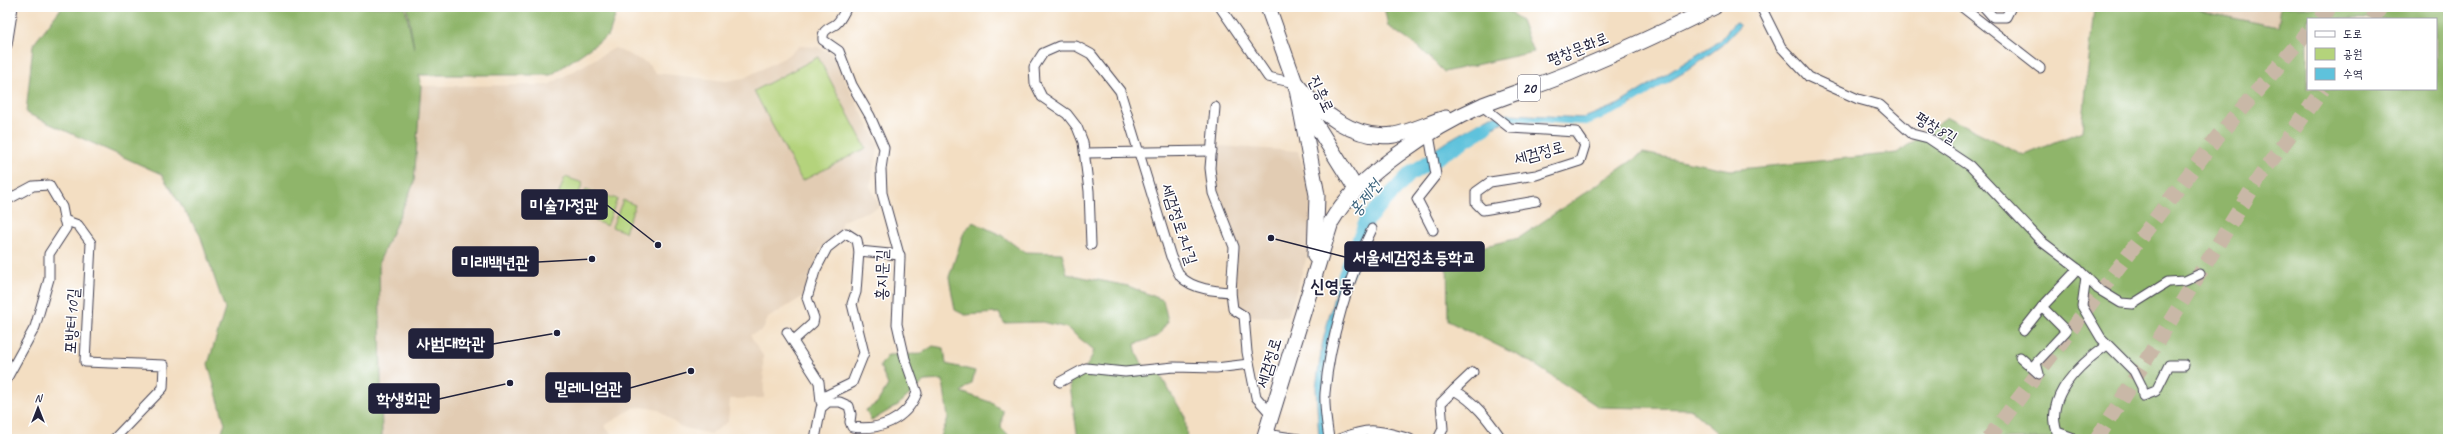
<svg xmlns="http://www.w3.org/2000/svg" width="2455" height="446" font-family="Caveat,'Poor Story',sans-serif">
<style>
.built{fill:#e2ccb3}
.green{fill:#b4d37b;stroke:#6b7a5b}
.forest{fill:#8fb56b;stroke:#586c53;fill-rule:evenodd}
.water{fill:#5ec2dc;stroke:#40728c}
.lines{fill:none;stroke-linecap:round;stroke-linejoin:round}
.stream{stroke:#5ec2dc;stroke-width:2.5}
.river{stroke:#5ec2dc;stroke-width:15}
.trunk-tunnel{stroke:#c9b8a7;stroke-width:15;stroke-dasharray:15 8;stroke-linecap:butt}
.minor-casing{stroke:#413e4f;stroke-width:11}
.primary-casing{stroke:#413e4f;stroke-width:17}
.minor{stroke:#fff;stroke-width:9}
.primary{stroke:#fff;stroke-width:15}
.labels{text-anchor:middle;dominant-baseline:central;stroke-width:3;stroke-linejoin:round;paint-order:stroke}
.shield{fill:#fff;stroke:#646476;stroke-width:1}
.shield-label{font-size:15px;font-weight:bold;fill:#22223b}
.street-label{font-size:16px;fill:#22223b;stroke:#fff}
.water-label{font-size:17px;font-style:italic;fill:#3a627b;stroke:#fff}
.quarter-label{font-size:18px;font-weight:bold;fill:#22223b;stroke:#fff}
.leader{fill:none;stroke:#22223b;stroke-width:1.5}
.callout-dot{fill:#22223b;stroke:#fff;stroke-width:1.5}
.callout{fill:#22223b;stroke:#22223b;stroke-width:1.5}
.callout-label{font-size:17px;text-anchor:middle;font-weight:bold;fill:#fff}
</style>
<rect width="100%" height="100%" fill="#fff"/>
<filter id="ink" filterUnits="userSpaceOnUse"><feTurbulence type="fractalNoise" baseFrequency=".025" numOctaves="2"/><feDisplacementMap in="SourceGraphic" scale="8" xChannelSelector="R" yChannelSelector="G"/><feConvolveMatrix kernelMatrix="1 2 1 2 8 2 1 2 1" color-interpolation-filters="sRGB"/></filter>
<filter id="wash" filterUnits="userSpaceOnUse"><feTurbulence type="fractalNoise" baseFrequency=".012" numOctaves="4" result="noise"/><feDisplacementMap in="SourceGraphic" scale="16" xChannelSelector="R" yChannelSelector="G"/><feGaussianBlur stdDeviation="0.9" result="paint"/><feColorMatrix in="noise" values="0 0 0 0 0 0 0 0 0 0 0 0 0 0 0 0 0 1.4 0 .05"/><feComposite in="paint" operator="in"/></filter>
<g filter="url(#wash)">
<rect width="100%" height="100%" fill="#f3dec2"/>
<g class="built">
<polygon points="2195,7 2281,7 2278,27 2213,14"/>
<polygon points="800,46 818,47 834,55 848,87 879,145 870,186 880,207 842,221 839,233 820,249 804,296 768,318 763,330 750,335 763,356 764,398 730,399 728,422 711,434 680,427 659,410 642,407 633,408 604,426 617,439 382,439 379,262 414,183 421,86 548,85 615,48 647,63 656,73 726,81 744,78 784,58"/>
<polygon points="1220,146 1298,151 1311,194 1310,247 1288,317 1244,316 1233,309 1234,247 1216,199"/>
</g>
<g class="green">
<polygon points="818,57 866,148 802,181 754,91"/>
<polygon points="565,177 583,183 569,218 552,212"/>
<polygon points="586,189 599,194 589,220 576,216"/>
<polygon points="604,195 617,199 607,226 595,221"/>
<polygon points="623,200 635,205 625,232 612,227"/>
</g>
<g class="forest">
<polygon points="62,7 405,7 414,48 407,7 618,7 609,35 551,75 419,75 421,86 414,183 379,262 382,439 219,439 225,424 208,364 225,309 200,235 161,174 26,113 33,45"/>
<polygon points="1384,7 1502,7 1521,20 1533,52 1444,72 1421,49 1388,26"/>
<path d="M2094 7H2195L2213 14 2278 27 2281 7H2448V439H1724L1690 409 1599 407 1529 361 1448 321 1447 255 1519 238 1643 153 1731 170 1897 153 1947 117 2024 155 2082 131ZM2308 19H2436V89H2308Z"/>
<path d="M973 222 1001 235 1024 252 1062 253 1067 274 1128 286 1163 300 1168 321 1158 336 1135 344C1137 359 1143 370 1159 373L1185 417 1187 439H1078L1069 379C1083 373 1090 364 1094 350L1067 328 1043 322 1004 323 999 313 965 315 955 310 949 277 964 232Z"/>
<polygon points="933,346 944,348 946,364 975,371 972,383 961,392 990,402 1003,411 1001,427 1012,439 940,439 948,418 943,380 925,381 898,405 871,421 866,410 877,403 888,385 880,366 888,355 921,354"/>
</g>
<polygon class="water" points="1735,22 1740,26 1722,45 1688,70 1623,109 1586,124 1509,119 1452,147 1393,191 1367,220 1347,269 1327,346 1326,369 1330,439 1319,439 1316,388 1322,345 1341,268 1361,219 1389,187 1421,159 1449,140 1491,116 1510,114 1584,118 1619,104 1719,41"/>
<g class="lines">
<g class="stream">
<polyline points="1655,89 1668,81"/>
<polyline points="1635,102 1651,92"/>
<polyline points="1506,119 1586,124 1629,106"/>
</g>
<polyline class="river" points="1345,276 1367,220 1410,174 1486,127"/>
</g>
</g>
<g filter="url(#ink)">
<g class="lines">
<g class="trunk-tunnel">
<polyline points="2320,19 2330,7"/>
<polyline points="2372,19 2381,7"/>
<polyline points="1988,439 2218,136 2308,32"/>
<polyline points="2097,439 2259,178 2323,89"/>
</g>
<g class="minor-casing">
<g id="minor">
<polyline points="1220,7 1268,77 1295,83"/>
<polyline points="1761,7 1781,47 1809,77 1858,99 1880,105 1912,134 1928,138 1970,166 2041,241 2078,269 2098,289 2121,303 2133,304 2168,282 2185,281 2200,274"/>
<polyline points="1962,7 2040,68"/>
<polyline points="1984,7 1993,17 2006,17 2011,7"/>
<polyline points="7,45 13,7"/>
<polyline points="1482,106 1510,128 1576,132 1585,145 1580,161 1536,175 1490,182 1476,192 1476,203 1483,210 1536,201"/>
<polyline points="1215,107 1210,168 1213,193 1234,247 1231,292 1233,309 1244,316 1247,352 1256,397 1271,414"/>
<polyline points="1429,135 1436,175 1417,199 1433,230"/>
<polyline points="1085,153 1212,151"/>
<polyline points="7,200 33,186 49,185 62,207 66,228 49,254 49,279 35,327 7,378"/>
<polyline points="64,220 78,225 91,243 85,362 164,365 163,388 114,439"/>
<path d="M1091 245 1089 191 1083 142 1077 127 1067 114 1042 97 1035 83 1034 67 1043 53 1059 46H1076L1091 54 1120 91 1171 257C1174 262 1177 272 1181 277 1193 289 1215 291 1231 292"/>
<polyline points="859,251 900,255"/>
<polyline points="2086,277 2082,306 2101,338 2134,371 2142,387 2143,396 2156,391 2169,365 2184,365"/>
<polyline points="2023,331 2042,307 2078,269"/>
<polyline points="787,332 819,382 821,402"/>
<polyline points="794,340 813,323 814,318 807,298 815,271 827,248 846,233 857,240 859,251 856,292 852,304 864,353 852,383 821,398"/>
<polyline points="2020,357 2039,374 2036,363 2066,331 2042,307"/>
<polyline points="1060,382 1086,368 1125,372 1174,367 1216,368 1249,364"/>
<polyline points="1454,390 1473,372"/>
<polyline points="1266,434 1299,439"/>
<path d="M815 439 821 408 828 402H840L849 406 851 414 850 422 852 427C879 431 906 420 917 393L905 359 897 324 900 258 882 193 881 169 884 148 870 116 852 85 839 51 823 40C822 29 829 29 836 24 841 20 844 12 847 7"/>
<path d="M1329 439C1327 424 1324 408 1325 393 1329 342 1349 276 1372 229"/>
<path d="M1339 439C1371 426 1378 430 1410 439"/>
<path d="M1438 439 1443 429 1441 403 1454 390C1475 402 1487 418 1501 438"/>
<path d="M2071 439V437L2057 432C2045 396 2080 364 2107 345"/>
</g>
</g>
<g class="primary-casing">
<g id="primary">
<polyline points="1268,7 1295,83 1313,120 1356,189"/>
<path d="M1295 83C1318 111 1354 141 1394 135 1411 132 1429 123 1446 118"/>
<polyline points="1296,84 1317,195 1315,256"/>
<path d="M1264 439 1331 222C1358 175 1433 127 1483 105 1513 93 1544 84 1574 71 1622 51 1668 30 1714 7"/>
</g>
</g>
<use href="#minor" class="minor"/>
<use href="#primary" class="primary"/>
</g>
</g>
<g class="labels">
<rect class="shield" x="1518" y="75" width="22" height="26" rx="3"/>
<g class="shield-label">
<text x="1529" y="88">20</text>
</g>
<g class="street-label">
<text transform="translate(1578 49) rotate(-22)">평창문화로</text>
<text transform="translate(1321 94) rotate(65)">진흥로</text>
<text transform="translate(1936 128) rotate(31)">평창8길</text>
<text transform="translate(1539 153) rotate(-15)">세검정로</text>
<text transform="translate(1179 224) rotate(72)">세검정로7나길</text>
<text transform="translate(882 275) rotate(-89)">홍지문길</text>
<text transform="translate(72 321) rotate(-87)">포방터10길</text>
<text transform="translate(1269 363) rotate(-73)">세검정로</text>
</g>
<g class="water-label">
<text transform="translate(1365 198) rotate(-52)">홍제천</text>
</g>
<g class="quarter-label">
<text x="1332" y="286">신영동</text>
</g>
</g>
<path class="leader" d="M658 245L607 205M1271 238L1345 257M592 259L538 262M557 333L493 344M691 371L630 388M510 383L439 399"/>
<g class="callout-dot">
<circle cx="658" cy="245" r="4"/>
<circle cx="1271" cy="238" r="4"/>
<circle cx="592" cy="259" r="4"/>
<circle cx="557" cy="333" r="4"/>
<circle cx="691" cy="371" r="4"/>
<circle cx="510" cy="383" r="4"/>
</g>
<g class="callout">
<rect x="522" y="190" width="85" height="29" rx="4"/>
<rect x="1345" y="242" width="139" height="29" rx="4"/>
<rect x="453" y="247" width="85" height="29" rx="4"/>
<rect x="409" y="329" width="84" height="29" rx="4"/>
<rect x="546" y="373" width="84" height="29" rx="4"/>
<rect x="369" y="384" width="70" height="29" rx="4"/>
</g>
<g class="callout-label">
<text x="564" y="211">미술가정관</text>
<text x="1414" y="263">서울세검정초등학교</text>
<text x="495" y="268">미래백년관</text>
<text x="451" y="349">사범대학관</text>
<text x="588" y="394">밀레니엄관</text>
<text x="404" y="405">학생회관</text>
</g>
<rect width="2455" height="446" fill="none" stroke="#fff" stroke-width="24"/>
<rect x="2307" y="18" width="130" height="72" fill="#ffffff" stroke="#a7a7b1"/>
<rect x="2315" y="31" width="20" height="6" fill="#ffffff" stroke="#a7a7b1"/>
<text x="2343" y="38" font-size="12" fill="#22223b">도로</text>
<rect x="2315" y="48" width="20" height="12" fill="#b4d37b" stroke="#a7a7b1"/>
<text x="2343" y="58" font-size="12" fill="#22223b">공원</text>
<rect x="2315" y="68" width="20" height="12" fill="#5ec2dc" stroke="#a7a7b1"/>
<text x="2343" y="78" font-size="12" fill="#22223b">수역</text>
<g transform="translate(38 408)" stroke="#ffffff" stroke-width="3" paint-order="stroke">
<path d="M0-3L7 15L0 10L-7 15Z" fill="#22223b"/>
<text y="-6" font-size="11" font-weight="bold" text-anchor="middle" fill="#22223b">N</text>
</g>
</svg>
